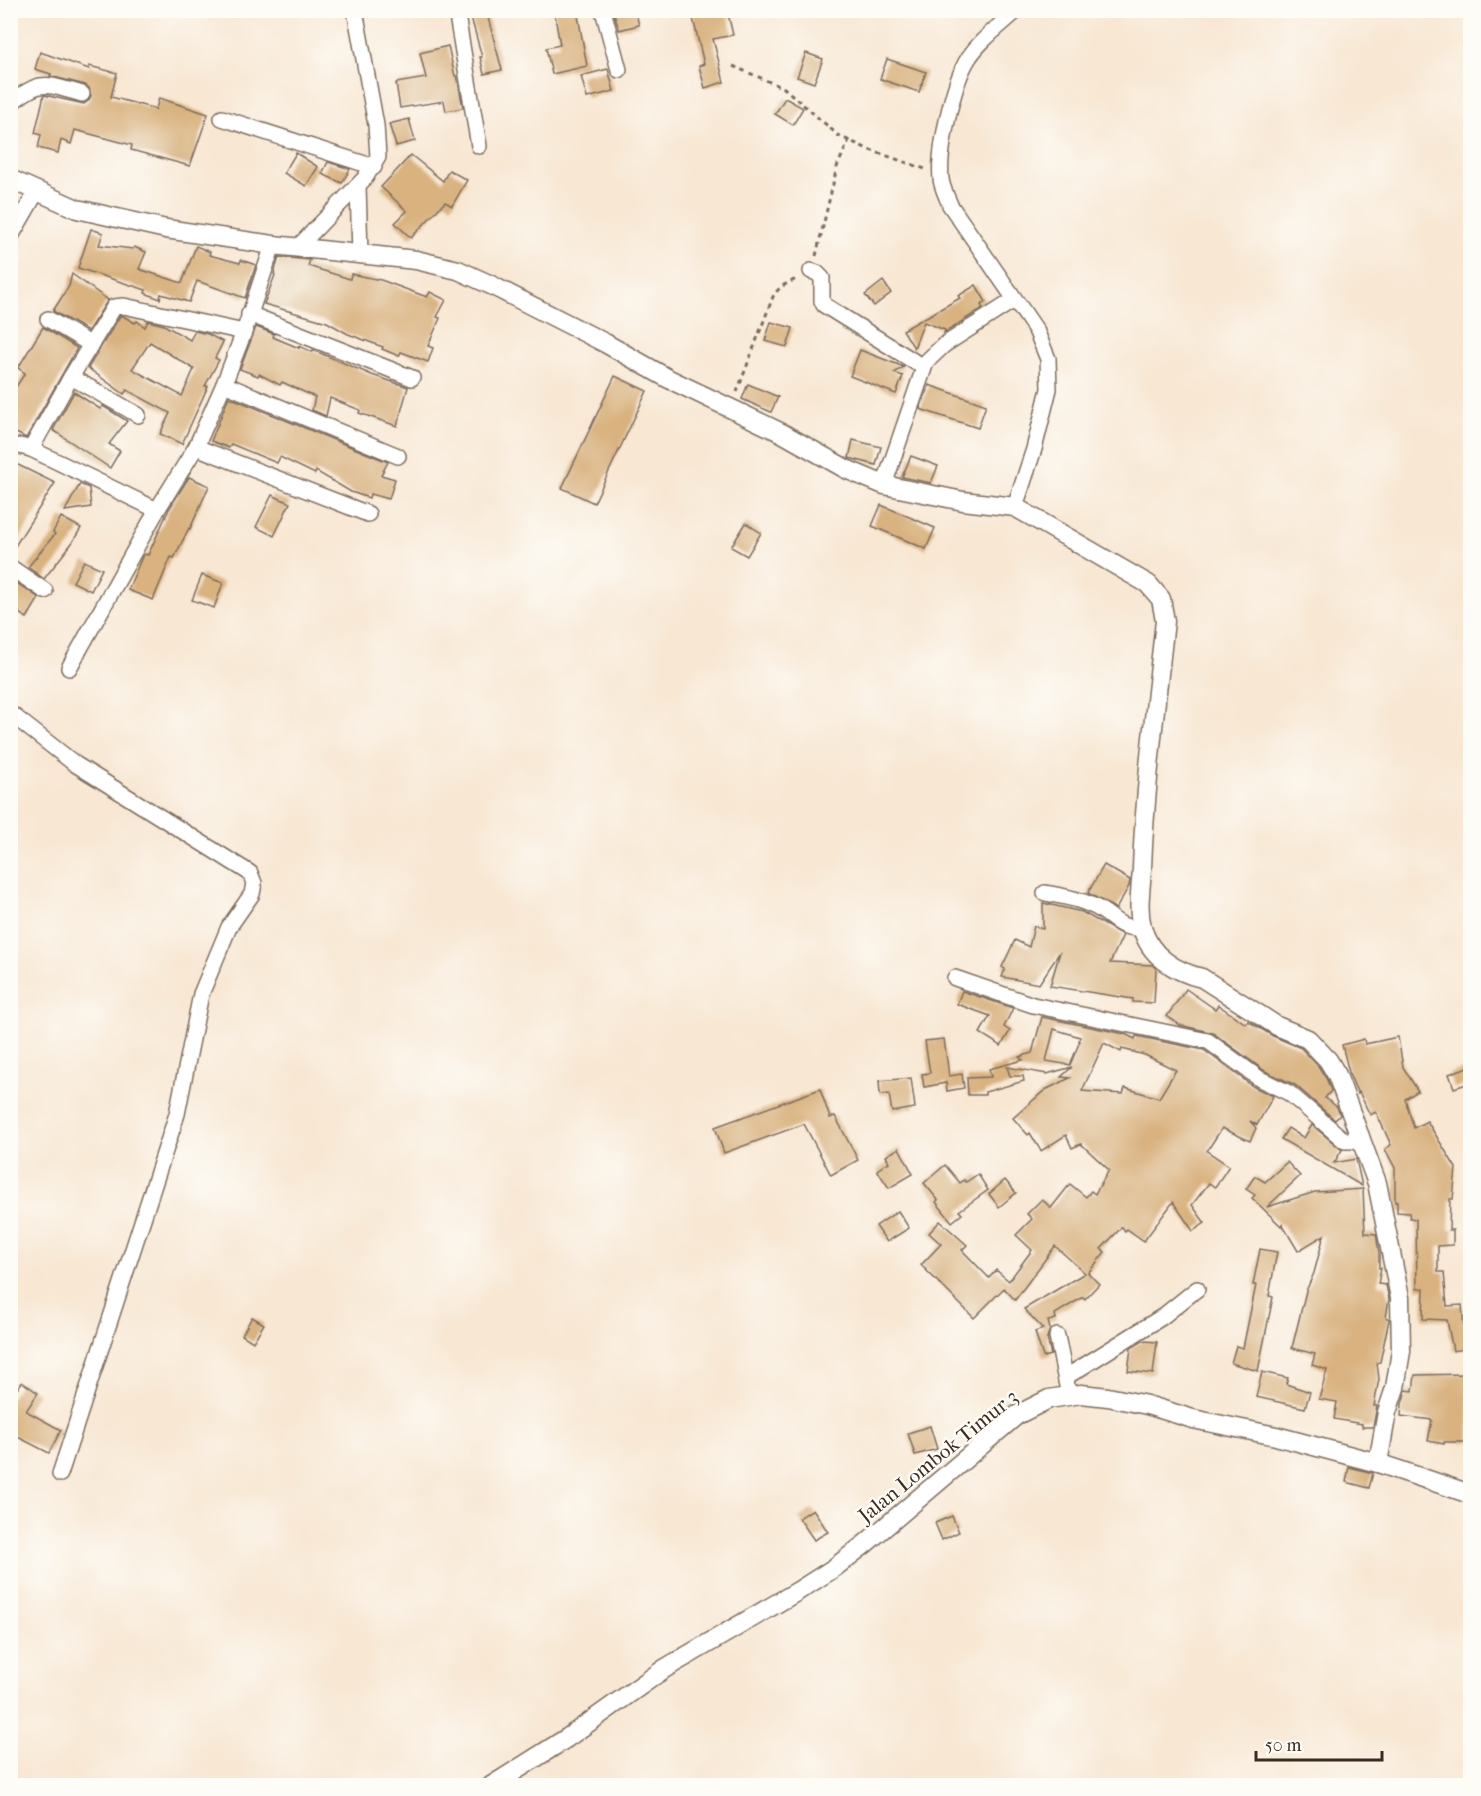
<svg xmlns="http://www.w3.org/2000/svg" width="1481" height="1796" font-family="'IM FELL French Canon',serif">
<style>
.building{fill:#d9b280;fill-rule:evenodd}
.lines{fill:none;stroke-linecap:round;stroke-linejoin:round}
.minor-casing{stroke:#7d6c5d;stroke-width:18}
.tertiary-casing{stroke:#7d6c5d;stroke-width:21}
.path{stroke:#7d6c5d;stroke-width:3;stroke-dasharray:4.5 4.5;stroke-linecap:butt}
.minor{stroke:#fff;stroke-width:15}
.tertiary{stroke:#fff;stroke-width:18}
.labels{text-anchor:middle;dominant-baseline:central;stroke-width:5;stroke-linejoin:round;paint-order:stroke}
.street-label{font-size:21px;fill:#3b2a1e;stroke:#fdfcf7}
</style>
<rect width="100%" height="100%" fill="#fdfcf7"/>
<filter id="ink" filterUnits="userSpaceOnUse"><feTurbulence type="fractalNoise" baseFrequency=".0167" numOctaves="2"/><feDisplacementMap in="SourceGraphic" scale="12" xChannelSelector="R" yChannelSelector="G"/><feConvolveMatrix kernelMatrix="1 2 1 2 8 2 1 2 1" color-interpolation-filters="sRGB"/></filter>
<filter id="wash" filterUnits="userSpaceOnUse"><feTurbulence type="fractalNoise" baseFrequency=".008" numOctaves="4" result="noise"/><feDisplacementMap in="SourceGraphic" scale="24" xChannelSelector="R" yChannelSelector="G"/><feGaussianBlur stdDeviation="1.35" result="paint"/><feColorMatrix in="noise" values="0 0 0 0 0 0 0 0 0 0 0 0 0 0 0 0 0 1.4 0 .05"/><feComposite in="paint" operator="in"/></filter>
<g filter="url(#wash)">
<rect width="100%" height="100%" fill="#f8e7d3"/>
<g id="blocks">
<g class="building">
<polygon points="469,10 486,10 502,70 484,74 480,57 482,57"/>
<polygon points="554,10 577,10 587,66 552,74 546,48 560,45"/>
<polygon points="613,10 635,10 639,25 619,30"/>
<polygon points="691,10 710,10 710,14 727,10 733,35 713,39 724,82 705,88 699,66 704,64"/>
<polygon points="448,46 455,76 457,76 463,108 446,111 444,101 400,108 396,83 426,78 420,53"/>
<polygon points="40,52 89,69 89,66 117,73 111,97 156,109 159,98 208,114 190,166 131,150 132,145 75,130 71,144 61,140 58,153 38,148 41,135 35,133 44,95 84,104 88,101 91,96 89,88 85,85 50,76 51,74 35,69"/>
<polygon points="806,53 823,59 814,83 797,77"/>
<polygon points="887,59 926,72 919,92 880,79"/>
<polygon points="608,69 614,91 587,98 581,76"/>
<polygon points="785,98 803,108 793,125 775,114"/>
<polygon points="409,119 415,141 396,146 389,124"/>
<polygon points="296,153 318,167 306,186 284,173"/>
<polygon points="411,155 443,181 449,170 467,180 452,206 445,202 411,238 395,223 407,211 381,187"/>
<polygon points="328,162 350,169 342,183 322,174"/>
<polygon points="91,229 103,233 99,245 133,249 134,247 146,252 139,269 182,283 196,246 210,252 209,255 240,263 241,260 256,265 245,298 197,281 189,302 161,294 160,299 145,293 146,290 78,268"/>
<polygon points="279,257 310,260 308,266 350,279 351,274 381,280 427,297 430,292 446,300 437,317 440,318 428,346 433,348 428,362 401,352 399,356 382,349 383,347 348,334 327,322 264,304 275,275 274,274"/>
<polygon points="72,274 108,300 88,331 53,311 69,286"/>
<polygon points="883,281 891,293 874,306 865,295"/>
<polygon points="976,285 986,302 981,305 983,308 944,333 945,330 924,322 914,348 903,330 960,298 958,296"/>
<path d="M120 316H123L135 323 137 321 145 327 148 321 164 325 190 340 195 331 208 334 223 342 215 358 219 360 205 386H208L182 444 160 434 170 413 127 390 124 394 88 368ZM150 342 194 369 182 396 132 369Z"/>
<polygon points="771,322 793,328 787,347 765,341"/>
<polygon points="43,327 77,348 26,438 10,430 10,396 25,373 18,368"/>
<polygon points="256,327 274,334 273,337 299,348 299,346 312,352 313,350 372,375 408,387 397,426 359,413 360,410 330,398 326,416 312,410 315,397 282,382 280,385 259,374 258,376 240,369"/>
<polygon points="860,350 904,367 894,373 903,376 896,394 850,376"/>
<polygon points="615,376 647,391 594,503 562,488"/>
<polygon points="748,384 778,397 771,412 742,399"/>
<polygon points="929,385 986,405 978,428 920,409"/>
<polygon points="74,392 100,409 103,406 127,421 109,444 120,451 110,468 53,430"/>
<polygon points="229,397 388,462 381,475 395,479 389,499 370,494 369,498 351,492 316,471 315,474 280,457 277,463 231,444 229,448 211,441"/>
<polygon points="853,440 881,447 876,465 849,458"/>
<polygon points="911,456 938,466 931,483 902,477"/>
<polygon points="10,461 55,483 10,554"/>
<polygon points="189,477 209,486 190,529 189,528 174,558 171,557 153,600 128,590 142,557 144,554 148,555 169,509"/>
<polygon points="80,484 89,488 91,507 65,511"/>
<polygon points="272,495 290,503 274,536 256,527"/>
<polygon points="881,505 935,528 926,549 872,526"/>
<polygon points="61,517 81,528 72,543 44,579 28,567 55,534 53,532"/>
<polygon points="746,523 761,533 747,556 731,547"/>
<polygon points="84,561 102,569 91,591 73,582"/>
<polygon points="202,575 223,583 214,608 192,600"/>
<polygon points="15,582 39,598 27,618 10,608 10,588"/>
<polygon points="1104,865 1130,880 1129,886 1116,909 1088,893"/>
<polygon points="1043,903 1082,912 1123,935 1110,963 1153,965 1156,969 1154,1003 1133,1002 1133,999 1050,986 1060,952 1039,984 1002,977 1005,969 1002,967 1015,940 1029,947 1034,926 1043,929"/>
<polygon points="1186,989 1215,1009 1218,1005 1246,1024 1248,1021 1273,1036 1301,1048 1319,1067 1327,1080 1331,1091 1325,1098 1337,1107 1340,1115 1335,1120 1295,1085 1265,1071 1213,1033 1180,1025 1167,1016"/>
<polygon points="962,991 1013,1008 1004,1027 1010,1031 1001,1046 980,1033 990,1016 957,1004"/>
<path d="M1042 1017 1125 1034 1135 1039 1136 1036 1204 1050 1254 1087 1273 1096 1257 1125 1250 1121 1256 1128 1250 1141 1222 1128 1207 1151 1229 1166 1215 1187 1209 1183 1192 1205 1205 1223 1193 1231 1173 1202 1144 1241 1127 1229 1125 1231 1122 1227 1101 1249 1105 1252 1088 1273 1099 1284 1085 1299 1083 1297 1055 1314 1056 1319 1048 1321 1050 1329 1047 1338 1051 1355 1043 1357 1035 1332 1043 1329 1024 1309 1085 1273 1055 1246 1015 1300 1004 1288 974 1318 921 1265 941 1244 929 1233 940 1221 967 1245 962 1250 989 1278 996 1270 1009 1281 1032 1250 1016 1235 1032 1219 1027 1214 1042 1199 1051 1208 1070 1184 1086 1197 1091 1191 1095 1194 1109 1170 1081 1144 1072 1148 1066 1135 1041 1151 1030 1133 1028 1135 1013 1118 1045 1090 1070 1078 1061 1077 1072 1067 1047 1074 1007 1067 1010 1076H1023L1024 1081 985 1092V1095H968L967 1078 991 1077 989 1069 1023 1060 1019 1057 1032 1053ZM1054 1029 1080 1037 1079 1041H1080L1070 1065 1046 1061ZM1104 1043 1121 1052 1122 1049 1145 1055 1176 1070 1159 1098 1125 1088 1123 1094 1082 1091Z"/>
<polygon points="1398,1037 1403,1067 1418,1091 1405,1099 1414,1128 1427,1121 1456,1168 1453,1199 1450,1199 1449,1230 1453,1230 1453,1245 1438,1246 1438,1272 1444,1272 1447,1306 1462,1305 1464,1329 1470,1328 1470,1348 1453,1351 1447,1320 1423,1319 1424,1288 1417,1289 1416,1219 1410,1218 1409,1213 1397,1212 1397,1202 1395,1202 1395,1168 1385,1149 1391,1145 1376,1112 1370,1115 1359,1092 1358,1094 1350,1076 1342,1045 1364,1039 1365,1044"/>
<polygon points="944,1039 949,1076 962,1074 964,1088 947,1091 946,1083 924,1087 922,1074 930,1073 925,1041"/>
<polygon points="1470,1066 1470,1083 1454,1088 1449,1074"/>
<polygon points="911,1078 915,1108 892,1112 889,1094 880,1095 879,1081"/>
<polygon points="820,1089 830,1118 835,1116 858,1160 831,1175 804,1124 724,1153 715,1127"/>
<polygon points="1312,1125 1342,1150 1334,1163 1356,1159 1362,1186 1281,1139 1288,1128 1304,1138"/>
<polygon points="899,1148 913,1174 889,1188 877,1170 889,1162 886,1156"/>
<polygon points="1287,1162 1300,1176 1267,1207 1315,1192 1363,1189 1365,1233 1376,1234 1379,1253 1379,1268 1381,1268 1378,1284 1386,1285 1389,1299 1386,1318 1389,1318 1389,1320 1380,1362 1377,1363 1379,1379 1374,1406 1377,1406 1373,1427 1362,1427 1362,1424 1334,1419 1337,1402 1319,1399 1327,1370 1312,1365 1315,1354 1292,1348 1306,1291 1314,1273 1324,1235 1298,1251 1282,1224 1281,1226 1252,1198 1255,1195 1246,1189 1255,1176 1265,1182"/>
<polygon points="945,1165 960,1183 964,1180 966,1182 978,1174 988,1190 959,1211 962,1214 952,1222 936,1202 938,1200 924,1183"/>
<polygon points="1005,1180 1016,1193 999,1207 989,1194"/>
<polygon points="898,1211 909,1228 887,1242 876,1226"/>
<polygon points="1260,1249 1277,1252 1269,1296 1273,1297 1258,1371 1231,1363 1236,1346 1243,1348 1256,1285 1253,1285"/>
<polygon points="252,1317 264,1324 253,1342 242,1335"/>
<polygon points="1143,1341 1157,1342 1153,1374 1128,1371 1131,1348"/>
<polygon points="1262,1372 1288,1378 1286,1384 1310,1392 1305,1408 1256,1397"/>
<polygon points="1470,1374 1469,1442 1444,1442 1444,1444 1428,1441 1432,1420 1401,1416 1402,1404 1406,1390 1413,1391 1415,1375"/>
<polygon points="22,1382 38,1393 26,1411 61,1430 49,1453 10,1433 10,1399"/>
<polygon points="930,1426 937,1449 915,1455 908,1433"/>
<polygon points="1349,1467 1373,1473 1369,1488 1346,1482"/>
<polygon points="813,1509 828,1532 814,1540 799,1518"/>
<polygon points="952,1516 959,1532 942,1540 935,1523"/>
</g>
</g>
</g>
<g filter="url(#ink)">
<use href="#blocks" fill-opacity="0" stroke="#7d6c5d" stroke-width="1.5"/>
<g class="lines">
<g class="minor-casing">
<g id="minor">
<polyline points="456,10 479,146"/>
<polyline points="603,10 619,70"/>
<path d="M10 104C41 78 46 84 82 94"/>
<polyline points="222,118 374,167"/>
<polyline points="358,186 360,254"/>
<polyline points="10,238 37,191"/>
<polyline points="298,247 365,178 378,157 376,125 355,10"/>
<polyline points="811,271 817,273 822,278 822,301 824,305 923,367"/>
<polyline points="249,314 412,378"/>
<polyline points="48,319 90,344"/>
<polyline points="71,377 138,415"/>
<polyline points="224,384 398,456"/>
<polyline points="196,447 368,514"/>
<polyline points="10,448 20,446 31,449"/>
<polyline points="884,485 926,362 944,345 1014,300"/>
<path d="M1015 507 1034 449 1049 389 1048 359 1036 330 950 205C947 197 942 188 941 179 938 151 953 83 968 59 980 40 1000 26 1017 10"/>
<polyline points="157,510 31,449 71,377 114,307 124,306 244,332"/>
<polyline points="10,567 45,591"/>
<polyline points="69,668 157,510 196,447 224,384 244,332 273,245"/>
<polyline points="10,713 75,764 250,873 254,883 252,894 229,927 201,994 177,1114 60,1474"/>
<path d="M1045 893C1061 896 1077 898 1091 905 1114 914 1114 929 1142 928"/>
<polyline points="955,978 1033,1005 1208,1041 1260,1079 1289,1093 1345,1141 1351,1141 1361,1135"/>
<polyline points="1057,1336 1067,1386"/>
<polyline points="1066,1377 1162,1317 1197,1289"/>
</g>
</g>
<g class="tertiary-casing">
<g id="tertiary">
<path d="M10 179 77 209 166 229 273 245 416 260 458 270 491 285 605 343 669 379 782 433 846 469 884 485 963 501 1015 507 1148 584 1161 599 1165 621C1156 703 1145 786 1142 868 1141 888 1137 908 1142 927 1149 956 1176 972 1202 978L1277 1026 1308 1039 1328 1060 1337 1075 1377 1183 1400 1298 1401 1351 1395 1388 1387 1412 1378 1463"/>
<polyline points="491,1786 567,1738 664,1669 798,1591 834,1568 865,1544 1017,1415 1049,1399 1081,1394 1108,1397 1147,1405 1193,1419 1276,1436 1378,1463 1470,1494"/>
</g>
</g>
<g class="path">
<polyline points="733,66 784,88 839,136 870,150 925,169"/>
<polyline points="816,256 837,167 849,140"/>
<polyline points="737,392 774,294 782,286 798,278"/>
</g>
<use href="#minor" class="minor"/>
<use href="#tertiary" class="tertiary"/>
</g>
</g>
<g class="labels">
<g class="street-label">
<text transform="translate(938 1456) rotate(-39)">Jalan Lombok Timur 3</text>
</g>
</g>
<rect width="1481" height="1796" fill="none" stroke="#fdfcf7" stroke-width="36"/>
<path d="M1256 1751v9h126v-9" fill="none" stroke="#3b2a1e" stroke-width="3"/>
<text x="1265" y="1751" font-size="18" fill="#3b2a1e" stroke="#fdfcf7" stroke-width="4.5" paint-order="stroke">50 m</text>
</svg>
